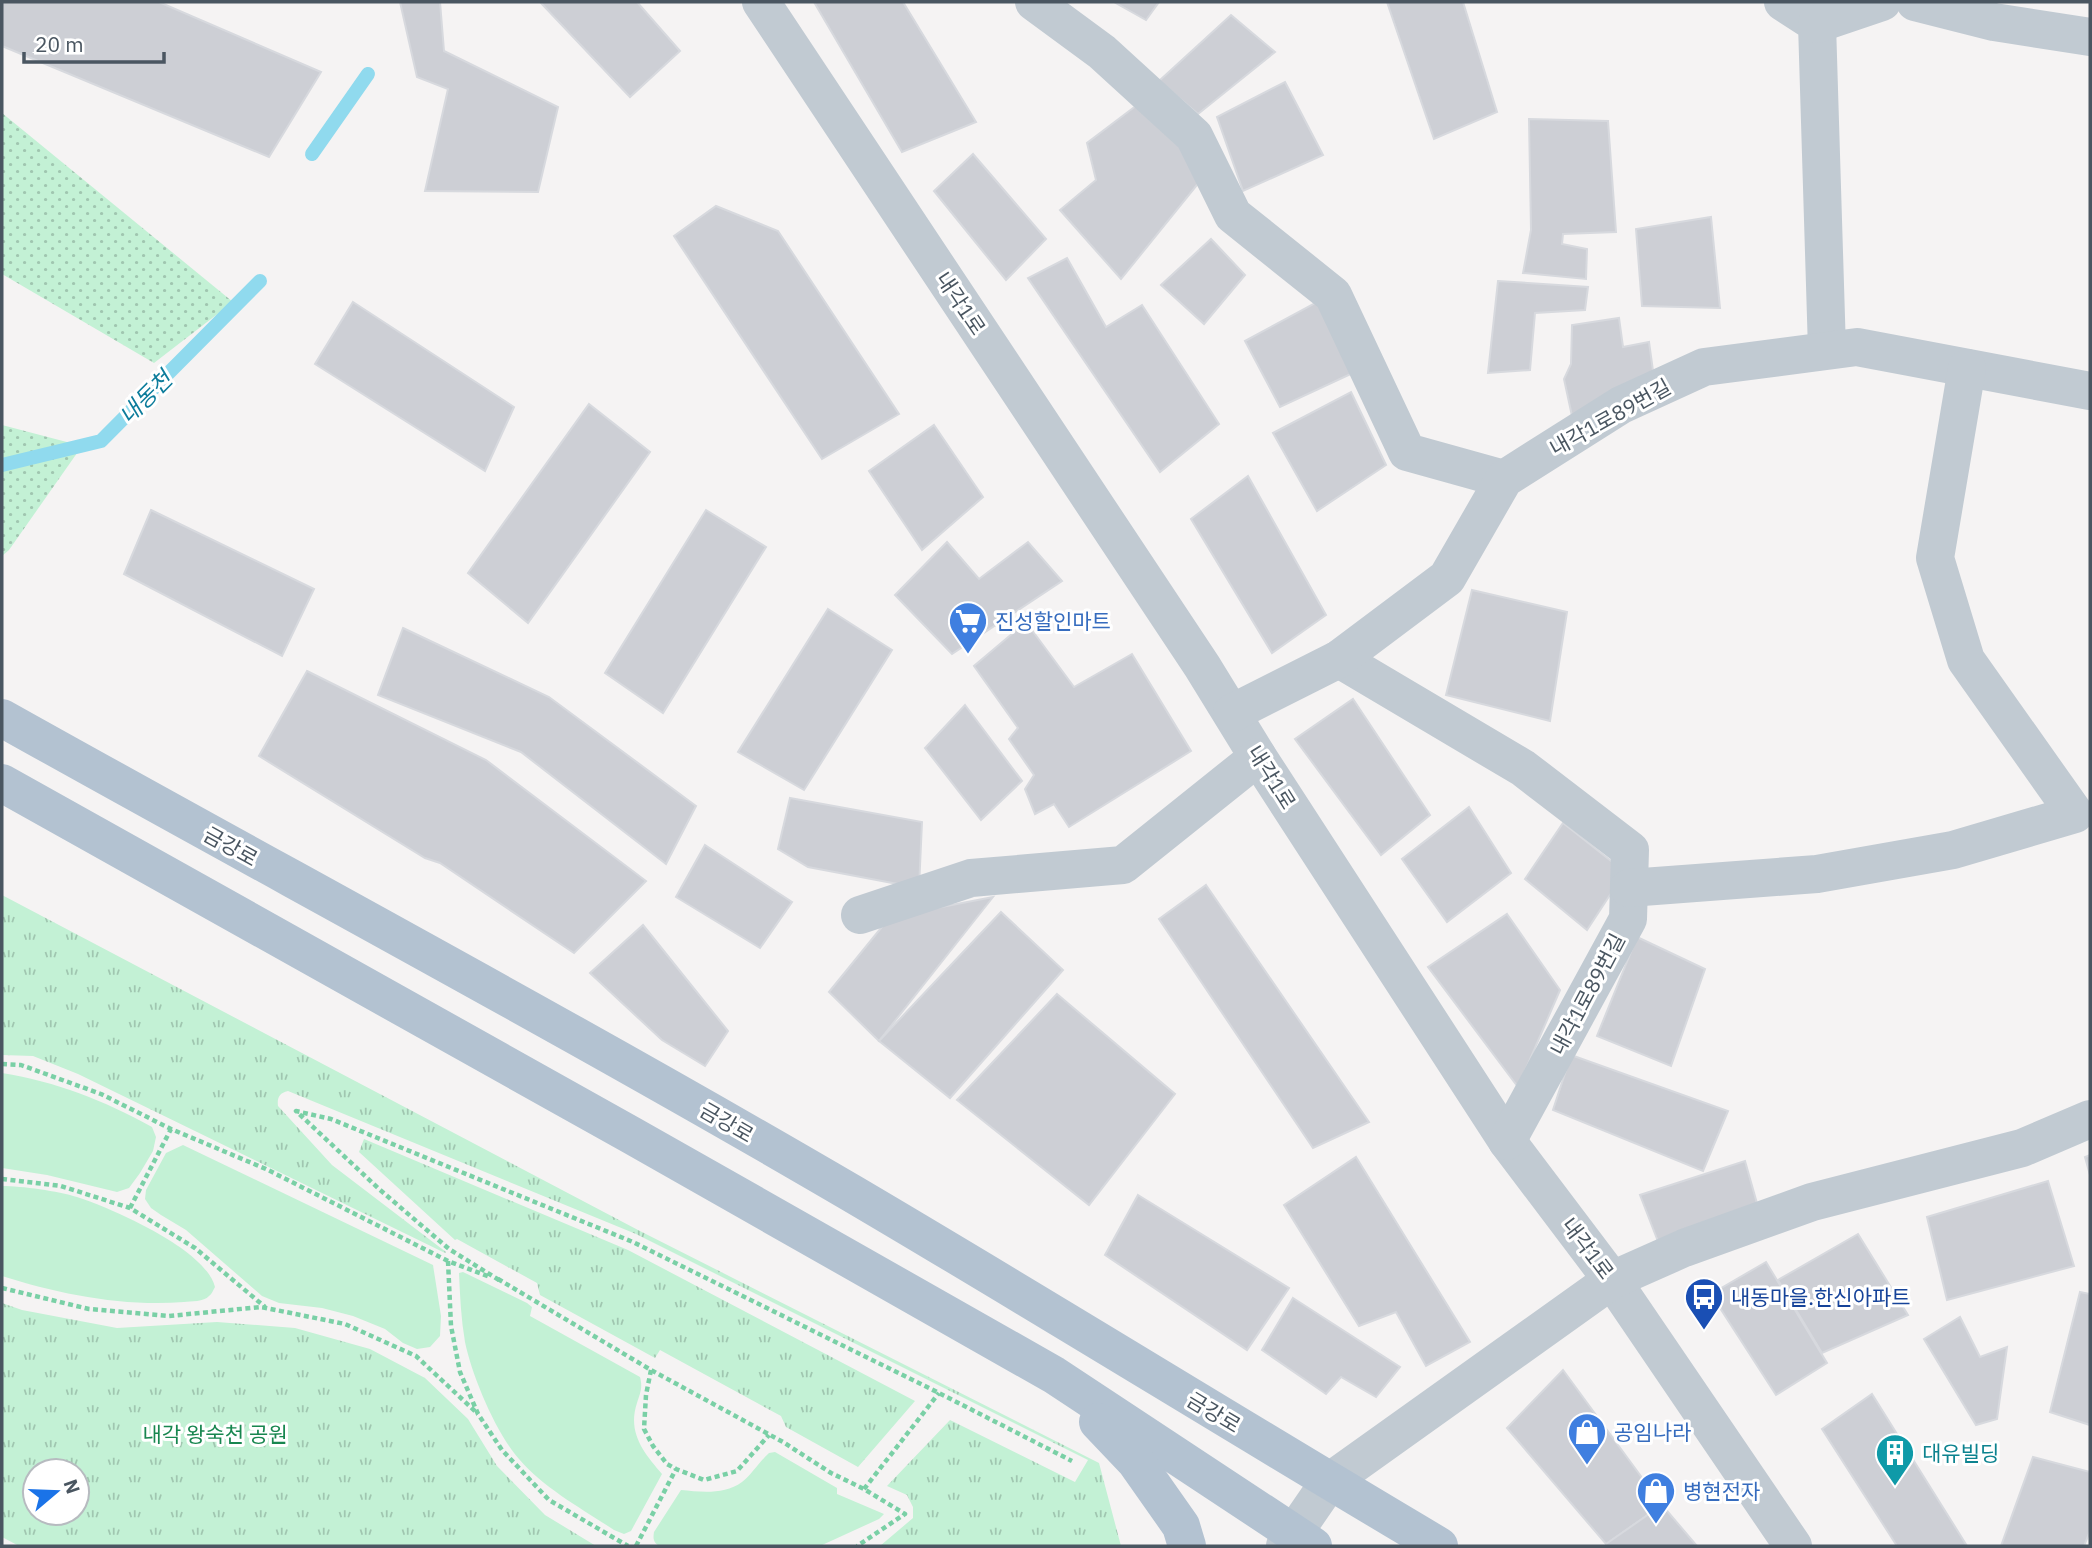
<svg xmlns="http://www.w3.org/2000/svg" width="2092" height="1548" font-family="'IBM Plex Sans','Noto Sans KR',sans-serif">
<style>
.grass{fill:url(#grass-dots)}
.park{fill:url(#park-tufts);fill-rule:evenodd}
.garden{fill:#c3f1d5}
.lines{fill:none;stroke-linecap:round;stroke-linejoin:round}
.stream{stroke:#90daee;stroke-width:14}
.building{fill:#cdcfd5;stroke:#d7d9de;stroke-width:2}
.path{stroke:#7ad0a6;stroke-width:4.5;stroke-dasharray:5 3.5;stroke-linecap:butt}
.minor{stroke:#c1cad2;stroke-width:38}
.major{stroke:#b3c2d1;stroke-width:38}
.labels{text-anchor:middle;dominant-baseline:central;stroke-width:6;stroke-linejoin:round;paint-order:stroke}
.street-label{font-size:21px;fill:#4a5661;stroke:#fff}
.shop-label{font-size:21px;fill:#366cbe;stroke:#fff;text-anchor:start}
.transit-label{font-size:21px;fill:#164399;stroke:#fff;text-anchor:start}
.park-label{font-size:21px;fill:#17864f;stroke:#fff}
.culture-label{font-size:21px;fill:#0d838f;stroke:#fff;text-anchor:start}
.water-label{font-size:23px;font-style:italic;fill:#0c7c9b;stroke:#fff}
</style>
<defs>
<pattern id="grass-dots" width="8" height="8" patternUnits="userSpaceOnUse" patternTransform="scale(1.75)"><rect width="8" height="8" fill="#c3f1d5"/><path d="M2 2h.1M6 6h.1" fill="none" stroke="#a0c6b0" stroke-width="1.8" stroke-linecap="round"/></pattern>
<pattern id="park-tufts" width="24" height="20" patternUnits="userSpaceOnUse" patternTransform="scale(1.75)"><rect width="24" height="20" fill="#c3f1d5"/><path d="M3 7l-1-3M5 7V3M7 7l1-3M15 17l-1-3M17 17v-4M19 17l1-3" fill="none" stroke="#a0c6b0"/></pattern>
</defs>
<rect width="100%" height="100%" fill="#f5f3f3"/>
<g class="grass">
<polygon points="2,113 233,302 154,363 2,274"/>
<polygon points="2,425 82,446 9,550 2,556"/>
</g>
<g class="park">
<path d="M2 895 638 1230 1099 1463 1121 1546H880L913 1518V1507L907 1495 887 1486 950 1420 1075 1482 1088 1460 636 1234 288 1091C279 1093 277 1098 278 1106L332 1165 446 1252 445 1253 78 1074 33 1056 2 1055Z"/>
<polygon points="364,1139 628,1250 915,1401 858,1467 786,1427 781,1416 660,1350 655,1358 540,1295 537,1283 457,1239 455,1240 359,1152"/>
<path d="M2 1303 22 1310 117 1328 217 1322 295 1328 370 1349 425 1378 468 1419 497 1466 545 1515 596 1546H19L2 1537ZM35 1471H77V1513H35Z"/>
</g>
<g class="garden">
<path d="M2 1073C57 1082 103 1100 152 1127L156 1137 153 1151 140 1173 129 1188 117 1192 47 1175 2 1168Z"/>
<polygon points="183,1145 433,1265 441,1316 440,1336 430,1347 417,1349 403,1343 385,1329 353,1316 322,1308 279,1303 262,1296 186,1230 161,1215 151,1208 145,1199 146,1190 166,1153"/>
<path d="M2 1186C22 1186 58 1191 77 1197 111 1208 206 1249 215 1287 213 1290 212 1294 209 1296 204 1302 191 1301 184 1302 124 1307 58 1294 2 1276Z"/>
<path d="M463 1272 527 1303 532 1307 530 1316 640 1377C643 1388 640 1393 637 1403 627 1433 644 1453 662 1474L631 1531 624 1534 614 1530C581 1508 545 1489 519 1459 496 1433 472 1376 465 1342 461 1319 460 1296 459 1273Z"/>
<path d="M775 1452 837 1488V1494L884 1514 879 1519 820 1546H660C653 1543 653 1538 654 1532L681 1490C701 1492 724 1495 742 1482 752 1474 759 1462 769 1453Z"/>
</g>
<g class="lines">
<g class="stream">
<polyline points="312,154 368,74"/>
<polyline points="2,465 101,441 260,281"/>
</g>
</g>
<g class="building">
<polygon points="2,2 159,2 321,72 269,157 2,46"/>
<polygon points="400,2 440,2 444,51 558,107 538,192 425,191 448,89 417,77"/>
<polygon points="540,2 637,2 680,51 630,97"/>
<polygon points="814,2 903,2 976,122 902,152"/>
<polygon points="1114,2 1159,2 1146,20"/>
<polygon points="1387,2 1463,2 1497,112 1434,139"/>
<polygon points="1231,15 1275,52 1198,114 1159,81"/>
<polygon points="1285,82 1323,155 1243,191 1217,117"/>
<polygon points="1141,102 1205,175 1121,279 1060,210 1096,180 1087,143"/>
<polygon points="1529,119 1608,121 1616,232 1563,234 1562,244 1587,249 1586,279 1523,273 1531,230"/>
<polygon points="973,154 1046,239 1006,280 934,191"/>
<polygon points="716,206 778,231 899,414 822,459 674,236"/>
<polygon points="1711,217 1720,308 1642,306 1636,229"/>
<polygon points="1211,239 1245,275 1204,324 1161,285"/>
<polygon points="1067,258 1106,327 1142,305 1219,424 1160,472 1028,278"/>
<polygon points="1498,281 1588,287 1585,310 1535,313 1530,370 1488,373"/>
<polygon points="353,302 514,407 485,471 315,364"/>
<polygon points="1317,302 1355,372 1280,407 1245,341"/>
<polygon points="1619,318 1623,347 1649,342 1654,378 1572,416 1564,379 1571,364 1572,325"/>
<polygon points="1351,392 1386,465 1317,511 1273,433"/>
<polygon points="589,404 650,452 528,623 468,573"/>
<polygon points="934,425 983,497 922,550 869,471"/>
<polygon points="1248,476 1326,615 1272,653 1191,519"/>
<polygon points="151,510 314,589 282,656 124,574"/>
<polygon points="706,510 766,547 663,713 605,673"/>
<polygon points="947,542 979,579 1028,542 1062,581 952,654 895,595"/>
<polygon points="1472,590 1567,612 1550,721 1446,695"/>
<polygon points="828,609 892,650 804,790 738,752"/>
<polygon points="1026,622 1074,687 1132,654 1191,751 1069,827 1054,804 1035,814 1025,789 1034,775 1009,739 1018,728 974,666"/>
<polygon points="403,628 549,697 696,806 666,864 521,752 378,695"/>
<polygon points="307,671 486,760 646,881 574,953 440,863 425,858 259,756"/>
<polygon points="1353,699 1430,815 1381,855 1295,739"/>
<polygon points="965,705 1022,781 981,820 925,748"/>
<polygon points="790,798 922,822 919,888 808,867 778,849"/>
<polygon points="1469,807 1511,873 1447,922 1402,859"/>
<polygon points="1563,823 1625,872 1587,930 1525,879"/>
<polygon points="705,845 792,902 760,948 676,897"/>
<polygon points="1206,885 1369,1122 1313,1148 1159,919"/>
<polygon points="993,897 879,1041 829,992 890,917"/>
<polygon points="1001,912 1063,970 950,1098 879,1041"/>
<polygon points="1507,914 1560,990 1518,1087 1428,967"/>
<polygon points="643,925 728,1031 705,1066 662,1040 590,973"/>
<polygon points="1637,937 1705,969 1671,1066 1597,1036"/>
<polygon points="1057,994 1175,1094 1089,1205 957,1100"/>
<polygon points="1571,1055 1728,1111 1703,1171 1553,1110"/>
<polygon points="2090,1155 2090,1175 2085,1157"/>
<polygon points="1356,1157 1470,1342 1426,1366 1396,1312 1359,1326 1284,1205"/>
<polygon points="1745,1161 1758,1207 1659,1244 1640,1195"/>
<polygon points="2048,1181 2074,1266 1947,1300 1927,1217"/>
<polygon points="1138,1195 1289,1288 1247,1350 1105,1255"/>
<polygon points="1858,1234 1908,1315 1822,1353 1778,1280"/>
<polygon points="1766,1262 1827,1363 1776,1395 1711,1294"/>
<polygon points="2080,1292 2090,1294 2090,1425 2050,1412"/>
<polygon points="1293,1298 1400,1367 1376,1397 1341,1377 1326,1394 1262,1350"/>
<polygon points="1960,1317 1980,1357 2007,1347 1997,1419 1976,1425 1924,1339"/>
<polygon points="1563,1370 1662,1505 1606,1544 1507,1428"/>
<polygon points="1872,1394 1967,1546 1897,1546 1822,1429"/>
<polygon points="2033,1457 2090,1472 2090,1531 2084,1546 2001,1546"/>
<polygon points="1662,1505 1697,1546 1607,1546 1606,1544"/>
</g>
<g class="lines">
<g class="path">
<polyline points="2,1064 21,1065 101,1094 171,1129 266,1169 448,1261 490,1277"/>
<polyline points="2,1179 61,1186 130,1208 195,1248 265,1307"/>
<polyline points="130,1208 171,1129"/>
<polyline points="448,1261 451,1326 460,1372 478,1414 502,1450 549,1500 628,1546"/>
<polyline points="498,1279 651,1370 783,1442 831,1473 864,1489 905,1514 857,1546"/>
<polyline points="499,1280 449,1249 379,1189 296,1111 331,1119 633,1242 939,1393 1072,1461"/>
<polyline points="2,1288 89,1309 169,1316 261,1307 345,1324 416,1356 478,1414"/>
<polyline points="651,1370 646,1395 644,1429 653,1446 667,1464 676,1469 704,1480 737,1471 769,1435"/>
<polyline points="864,1489 939,1393"/>
<polyline points="636,1546 676,1469"/>
</g>
<g class="minor">
<polyline points="761,2 1202,666 1258,757 1507,1141 1612,1280 1793,1546"/>
<polyline points="1034,2 1102,52 1194,136 1233,215 1333,295 1407,452 1504,479"/>
<polyline points="1783,2 1817,24 1827,350"/>
<polyline points="1915,2 1994,22 2090,37"/>
<polyline points="1817,24 1882,2"/>
<polyline points="1339,659 1523,768 1630,850 1628,919 1507,1141"/>
<polyline points="1232,713 1339,659 1447,578 1504,479 1621,405 1704,367 1857,347 2090,391"/>
<polyline points="1629,888 1817,874 1953,850 2075,814 1966,660 1935,558 1967,368"/>
<polyline points="860,915 971,878 1123,865 1258,757"/>
<polyline points="1285,1546 1329,1482 1612,1280 1684,1248 1812,1202 2022,1148 2090,1119"/>
</g>
<g class="major">
<path d="M2 718C286 877 573 1030 853 1194 1050 1310 1243 1430 1439 1546"/>
<polyline points="2,783 631,1135 1054,1375 1313,1546"/>
<polyline points="1098,1422 1136,1462 1181,1526 1187,1546"/>
</g>
</g>
<defs>
<g id="supermarket-pin" transform="scale(2.0125)"><path d="M0 17L-7.5 6A9.5 9.5 0 1 1 7.5 6Z" fill="#3f7fe0" stroke="#fff"/><path d="M-6-5.5h2.5l.6 2H6L4.5 2H-2.5L-4.4-4H-6ZM-1.5 3.2a1.3 1.3 0 1 0 .1 0ZM3 3.2a1.3 1.3 0 1 0 .1 0Z" fill="#fff"/></g>
<g id="bus-pin" transform="scale(2.0125)"><path d="M0 17L-7.5 6A9.5 9.5 0 1 1 7.5 6Z" fill="#1a4fb4" stroke="#fff"/><path d="M-5-6H5V4H4V6H2V4H-2V6H-4V4H-5ZM-3.5-4V0h7V-4ZM-3.5 1.2v1.5H-2V1.2ZM2 1.2v1.5H3.5V1.2Z" fill="#fff"/></g>
<g id="shop-pin" transform="scale(2.0125)"><path d="M0 17L-7.5 6A9.5 9.5 0 1 1 7.5 6Z" fill="#3f7fe0" stroke="#fff"/><path d="M-5-2.5h2.3a2.7 3.5 0 0 1 5.4 0H5L5.5 6h-11ZM-1.5-2.5h3a1.5 2.3 0 0 0-3 0Z" fill="#fff"/></g>
<g id="building-pin" transform="scale(2.0125)"><path d="M0 17L-7.5 6A9.5 9.5 0 1 1 7.5 6Z" fill="#0f9aa8" stroke="#fff"/><path d="M-4-6H4V6H1V3H-1V6H-4ZM-2.5-4.3h1.7v1.8h-1.7ZM.8-4.3h1.7v1.8H.8ZM-2.5-1h1.7V.8h-1.7ZM.8-1h1.7V.8H.8Z" fill="#fff"/></g>
</defs>
<g fill-rule="evenodd">
<use href="#supermarket-pin" x="968" y="621"/>
<use href="#bus-pin" x="1704" y="1297"/>
<use href="#shop-pin" x="1587" y="1432"/>
<use href="#building-pin" x="1895" y="1453"/>
<use href="#shop-pin" x="1656" y="1491"/>
</g>
<g class="labels">
<g class="street-label">
<text transform="translate(961 303) rotate(56)">내각1로</text>
<text transform="translate(1610 417) rotate(-29)">내각1로89번길</text>
<text transform="translate(1272 777) rotate(58)">내각1로</text>
<text transform="translate(231 846) rotate(29)">금강로</text>
<text transform="translate(1587 994) rotate(-62)">내각1로89번길</text>
<text transform="translate(727 1122) rotate(30)">금강로</text>
<text transform="translate(1588 1248) rotate(53)">내각1로</text>
<text transform="translate(1214 1412) rotate(31)">금강로</text>
</g>
<g class="shop-label">
<text x="995" y="621">진성할인마트</text>
<text x="1614" y="1432">공임나라</text>
<text x="1683" y="1491">병현전자</text>
</g>
<g class="transit-label">
<text x="1731" y="1297">내동마을.한신아파트</text>
</g>
<g class="park-label">
<text x="215" y="1434">내각 왕숙천 공원</text>
</g>
<g class="culture-label">
<text x="1922" y="1453">대유빌딩</text>
</g>
<g class="water-label">
<text transform="translate(145 397) rotate(-45)">내동천</text>
</g>
</g>
<rect width="2092" height="1548" fill="none" stroke="#4a5661" stroke-width="7"/>
<g transform="translate(56 1492) rotate(71)"><circle r="33" fill="#ffffff" stroke="#b7bbc0" stroke-width="2"/>
<path d="M0-5L12 26L0 18L-12 26Z" fill="#1a73e8"/>
<text y="-10" font-size="19" font-weight="bold" text-anchor="middle" fill="#4a5661">N</text>
</g>
<path d="M24 52v10h140v-10" fill="none" stroke="#4a5661" stroke-width="3.5"/>
<text x="35" y="52" font-size="21" fill="#4a5661" stroke="#ffffff" stroke-width="5" paint-order="stroke">20 m</text>
</svg>
